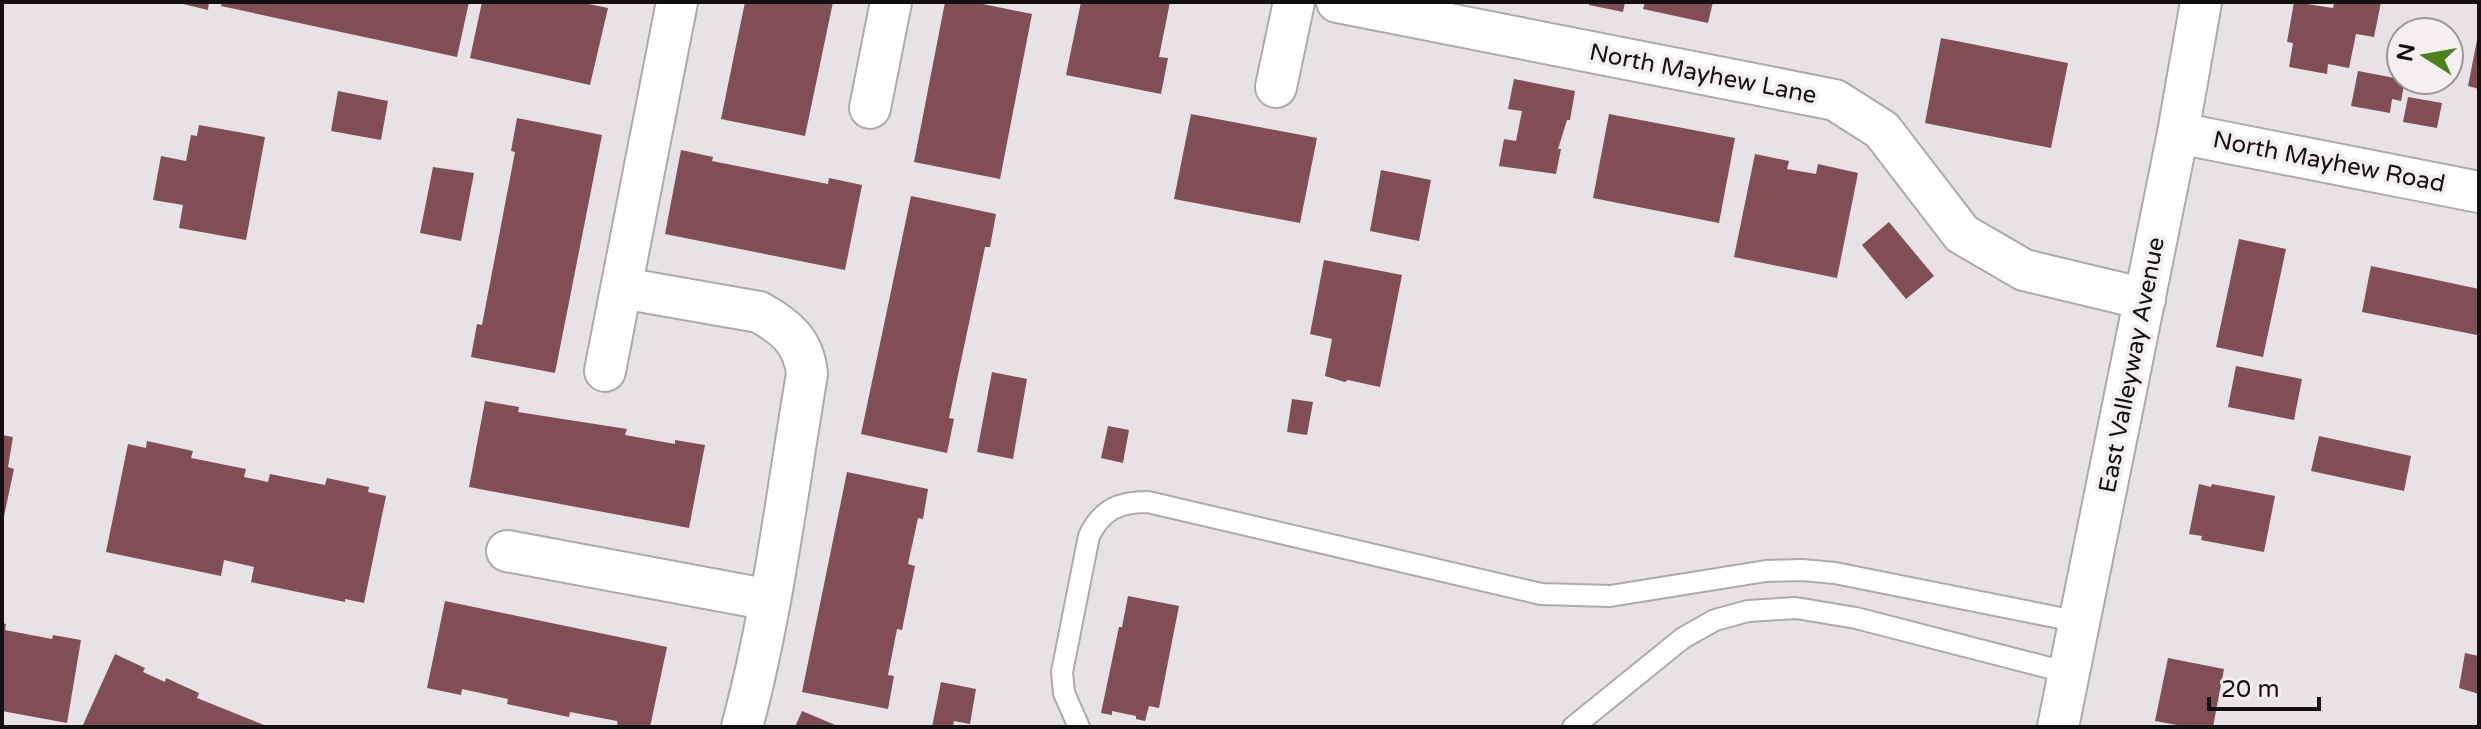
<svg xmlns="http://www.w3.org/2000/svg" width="2481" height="729" font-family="'Varela Round',sans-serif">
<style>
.building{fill:#824e55}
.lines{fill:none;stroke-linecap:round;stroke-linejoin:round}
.lane-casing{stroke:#aeaaac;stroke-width:24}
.street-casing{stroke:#aeaaac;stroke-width:44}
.lane{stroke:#fff;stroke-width:20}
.street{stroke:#fff;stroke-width:40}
.labels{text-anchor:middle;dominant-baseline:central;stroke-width:8;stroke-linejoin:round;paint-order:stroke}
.street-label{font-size:24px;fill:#121011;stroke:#f4f0f2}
</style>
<rect width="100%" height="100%" fill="#e7e2e5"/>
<g class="building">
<polygon points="175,2 209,2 208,10"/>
<polygon points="222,2 469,2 457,57 221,6"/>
<polygon points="482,2 579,2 608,8 590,85 470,58"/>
<polygon points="745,2 833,2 805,136 721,119"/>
<polygon points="945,2 973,2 1032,14 1000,179 914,162"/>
<polygon points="1081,2 1170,2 1159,57 1168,58 1161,94 1066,75"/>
<polygon points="1589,2 1625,2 1623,12 1589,5"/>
<polygon points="1645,2 1713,2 1708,23 1643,9"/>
<polygon points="2294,2 2333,8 2334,2 2381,2 2374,37 2356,34 2349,68 2328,64 2327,74 2289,67 2293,43 2287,42"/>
<polygon points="2478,35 2479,35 2479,89 2468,86"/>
<polygon points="1941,38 2068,63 2051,148 1925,123"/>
<polygon points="2358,71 2405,80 2401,101 2392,99 2390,113 2351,106"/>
<polygon points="1514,79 1575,91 1570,120 1567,120 1558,149 1561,149 1556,174 1499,166 1504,139 1516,141 1522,111 1508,109"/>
<polygon points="338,91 388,101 381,140 331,131"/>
<polygon points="2408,97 2442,103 2437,128 2403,122"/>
<polygon points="1191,114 1317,138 1300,223 1174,199"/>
<polygon points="1609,114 1735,138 1719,223 1593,198"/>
<polygon points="517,118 602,135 555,373 471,357 477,324 482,325 515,152 511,151"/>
<polygon points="199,125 265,137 246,240 179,228 183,205 153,200 161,156 186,161 191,135 197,136"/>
<polygon points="681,150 713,157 712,161 828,184 829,178 862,185 845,270 665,234"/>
<polygon points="1755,154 1789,161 1787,169 1816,174 1818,164 1858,173 1837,278 1734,257"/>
<polygon points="433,167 474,173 461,241 420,233"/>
<polygon points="1381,170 1431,180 1419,241 1370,231"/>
<polygon points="911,196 996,214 990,247 985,247 949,418 954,419 947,453 861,434"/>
<polygon points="1889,222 1934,276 1906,299 1862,245"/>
<polygon points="2239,239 2286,249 2263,357 2216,347"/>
<polygon points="1324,260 1402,275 1380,387 1348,380 1345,382 1325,376 1332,339 1310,334"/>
<polygon points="2371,266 2479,289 2477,335 2362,312"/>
<polygon points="2236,366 2302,379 2294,420 2228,407"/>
<polygon points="992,372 1027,379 1013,459 977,452"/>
<polygon points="1292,399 1313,402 1307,435 1287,432"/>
<polygon points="485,401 519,407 518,412 627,429 625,435 675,444 675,440 705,445 689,528 469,487"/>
<polygon points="1108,426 1129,430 1123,463 1101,458"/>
<polygon points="2,435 13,437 8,467 14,469 3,521"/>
<polygon points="2319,436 2411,456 2404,491 2311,471"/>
<polygon points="147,441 193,451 191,458 246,469 244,477 268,482 270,474 325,485 327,478 369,487 368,492 386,496 364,603 345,599 345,602 251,582 254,567 224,560 221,576 106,552 128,444 146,448"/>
<polygon points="847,472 928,489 923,519 918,518 908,564 915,566 902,630 897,629 888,675 894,676 888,709 802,692"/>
<polygon points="2199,484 2211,487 2212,484 2275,496 2264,552 2201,540 2202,536 2189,534"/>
<polygon points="1128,596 1179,606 1159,708 1149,706 1145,721 1136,719 1136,716 1112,711 1112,715 1101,713 1119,627 1122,627"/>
<polygon points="445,601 667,647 650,727 618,727 617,721 570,712 569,717 507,704 508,699 462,689 461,695 427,688"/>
<polygon points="2,623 6,624 5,630 52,639 53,635 81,640 67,723 2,711"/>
<polygon points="2465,653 2479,656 2479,694 2459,688"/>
<polygon points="115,654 145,668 143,672 165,682 166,678 199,693 197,698 269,727 82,727"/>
<polygon points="2168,658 2224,669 2213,727 2188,727 2155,721"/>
<polygon points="941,682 976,689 970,724 954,721 953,727 932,727"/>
<polygon points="802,711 840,727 795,727"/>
</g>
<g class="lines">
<g class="lane-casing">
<g id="lane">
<path d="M1079 727 1064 693 1062 672 1089 536C1102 509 1119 502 1148 502L1541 594 1610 596 1766 571 1802 570 1835 573 2080 622"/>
<polyline points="1573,727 1683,638 1715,620 1748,611 1796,608 1856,618 2069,673"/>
</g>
</g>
<g class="street-casing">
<g id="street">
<polyline points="1337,2 1835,100 1882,130 1962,234 2024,270 2145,299"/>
<polyline points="1276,87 1294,2"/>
<polyline points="870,108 891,2"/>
<polyline points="2178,133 2479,192"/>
<path d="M622 288 759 312C786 327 804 342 807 374 787 492 773 612 742 727"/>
<polyline points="605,371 677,2"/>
<polyline points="507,551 770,600"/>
<polyline points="2058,727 2178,133 2201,2"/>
</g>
</g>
<use href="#lane" class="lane"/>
<use href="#street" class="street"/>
</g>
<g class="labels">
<g class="street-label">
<text transform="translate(1703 74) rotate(11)">North Mayhew Lane</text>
<text transform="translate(2329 162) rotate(11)">North Mayhew Road</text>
<text transform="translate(2132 365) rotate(-79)">East Valleyway Avenue</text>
</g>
</g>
<rect width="2481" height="729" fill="none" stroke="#121011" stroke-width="8"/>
<g transform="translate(2425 56) rotate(281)"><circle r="38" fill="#f4f0f2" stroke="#9a9698" stroke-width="2"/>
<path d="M0-6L14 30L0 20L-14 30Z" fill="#4c821a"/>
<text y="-12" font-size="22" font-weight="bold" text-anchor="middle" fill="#121011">N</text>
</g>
<path d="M2209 697v12h110v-12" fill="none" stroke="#121011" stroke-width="4"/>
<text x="2221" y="697" font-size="24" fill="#121011" stroke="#f4f0f2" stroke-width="6" paint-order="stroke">20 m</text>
</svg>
